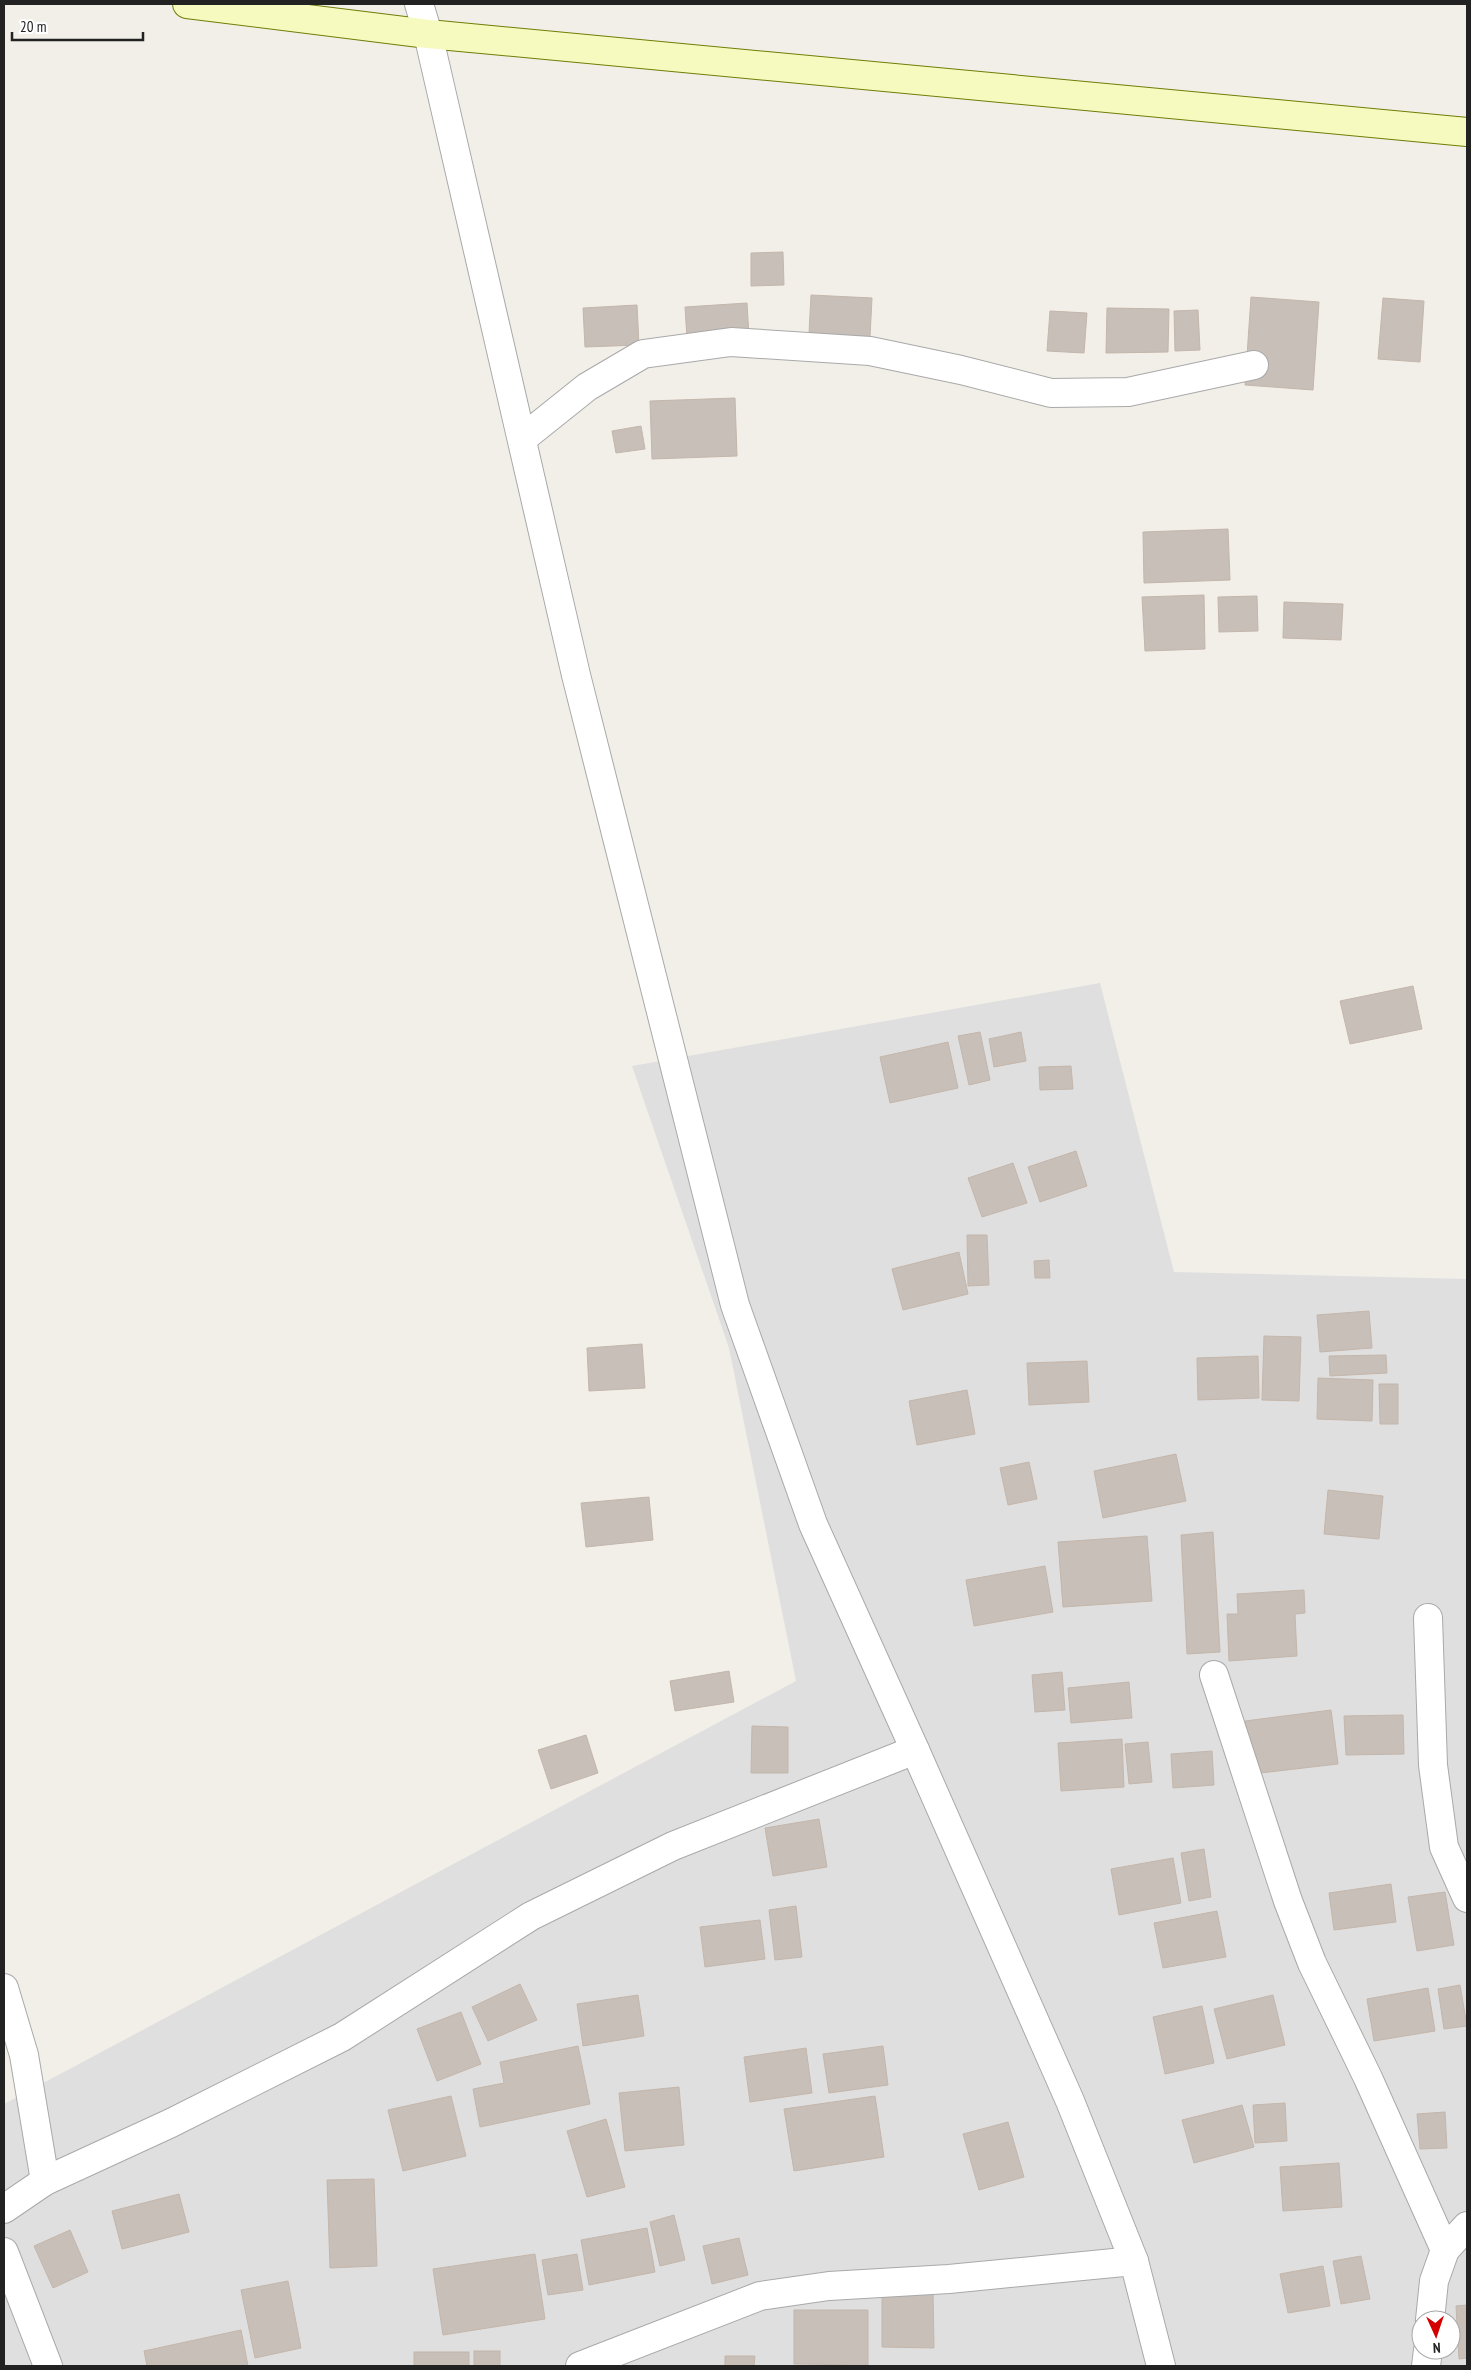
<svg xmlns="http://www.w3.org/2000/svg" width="1471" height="2370" font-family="'PT Sans Narrow',sans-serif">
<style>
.residential{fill:#e0dfdf;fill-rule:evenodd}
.building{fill:#c7bfb8;stroke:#c4b6ab}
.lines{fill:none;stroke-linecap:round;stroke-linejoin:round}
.street-casing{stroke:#a9a9a9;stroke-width:30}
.secondary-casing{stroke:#707d05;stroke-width:30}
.street{stroke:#fff;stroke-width:28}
.secondary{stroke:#f7fabf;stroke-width:28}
</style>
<rect width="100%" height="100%" fill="#f2efe9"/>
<path class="residential" d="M1100 983 1174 1272 1467 1279V2366H4V2104L796 1681 729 1348 632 1066ZM1421 2320H1451V2350H1421Z"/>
<g class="building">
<polygon points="783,252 784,285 751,286 751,253"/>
<polygon points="811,295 872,298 870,337 809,333"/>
<polygon points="1251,297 1319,302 1313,390 1245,385"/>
<polygon points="1383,298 1424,301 1420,362 1378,359"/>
<polygon points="747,303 749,336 687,339 685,307"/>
<polygon points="637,305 639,345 585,347 583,308"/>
<polygon points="1107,308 1169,309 1168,352 1106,353"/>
<polygon points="1198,310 1200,350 1175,351 1174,311"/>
<polygon points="1050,311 1087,313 1084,353 1047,351"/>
<polygon points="735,398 737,456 652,459 650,401"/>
<polygon points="641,426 645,449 616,453 612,431"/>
<polygon points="1228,529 1230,580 1144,583 1143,532"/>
<polygon points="1204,595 1205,649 1145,651 1142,597"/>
<polygon points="1257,596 1258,631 1219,632 1218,597"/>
<polygon points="1284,602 1343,604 1341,640 1283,638"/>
<polygon points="1413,986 1422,1029 1350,1044 1340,1001"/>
<polygon points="980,1032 990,1080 969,1085 958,1036"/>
<polygon points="1021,1032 1026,1061 994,1067 989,1039"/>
<polygon points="948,1042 958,1088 890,1103 880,1057"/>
<polygon points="1071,1066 1073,1089 1040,1090 1039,1067"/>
<polygon points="1076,1151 1087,1186 1040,1202 1028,1167"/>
<polygon points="1013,1163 1027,1203 982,1217 968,1178"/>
<polygon points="967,1235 987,1235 989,1285 968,1286"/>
<polygon points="959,1252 968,1294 903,1310 892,1269"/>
<polygon points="1049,1260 1050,1278 1035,1278 1034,1261"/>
<polygon points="1369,1311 1372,1348 1320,1352 1317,1315"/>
<polygon points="1264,1336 1301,1337 1299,1401 1262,1400"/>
<polygon points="642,1344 645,1388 589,1391 587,1348"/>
<polygon points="1386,1355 1387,1373 1330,1376 1329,1356"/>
<polygon points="1258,1356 1259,1398 1198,1400 1197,1358"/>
<polygon points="1087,1361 1089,1402 1029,1405 1027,1363"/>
<polygon points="1318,1378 1373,1380 1372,1421 1317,1419"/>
<polygon points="1379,1384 1398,1384 1398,1424 1380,1424"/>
<polygon points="967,1390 975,1434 917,1445 909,1401"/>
<polygon points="1176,1454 1186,1501 1103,1518 1094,1471"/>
<polygon points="1029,1462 1037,1499 1008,1505 1000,1468"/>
<polygon points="1328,1490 1383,1496 1379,1539 1324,1534"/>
<polygon points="649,1497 653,1540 586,1547 581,1503"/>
<polygon points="1213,1532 1220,1652 1187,1654 1181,1535"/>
<polygon points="1147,1536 1152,1601 1063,1607 1058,1542"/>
<polygon points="1045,1566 1053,1612 974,1626 966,1580"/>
<polygon points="1304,1590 1305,1613 1295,1614 1297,1656 1229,1661 1227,1614 1238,1614 1237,1594"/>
<polygon points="729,1671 734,1702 675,1711 670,1681"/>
<polygon points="1062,1672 1065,1710 1035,1712 1032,1675"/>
<polygon points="1129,1682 1132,1718 1071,1723 1068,1688"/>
<polygon points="1331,1710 1338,1764 1252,1774 1245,1721"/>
<polygon points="1403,1715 1404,1754 1346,1755 1344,1716"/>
<polygon points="752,1726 788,1727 788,1773 751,1773"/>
<polygon points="586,1735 598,1773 551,1789 538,1750"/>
<polygon points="1122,1739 1124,1787 1061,1791 1058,1743"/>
<polygon points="1148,1742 1152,1782 1129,1784 1125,1744"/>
<polygon points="1212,1751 1214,1785 1173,1788 1171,1754"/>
<polygon points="819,1819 827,1867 773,1876 765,1828"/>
<polygon points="1204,1849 1211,1897 1189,1901 1181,1853"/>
<polygon points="1173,1858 1181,1903 1119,1915 1111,1869"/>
<polygon points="1391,1884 1396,1922 1334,1930 1329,1893"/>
<polygon points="1445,1892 1454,1945 1417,1951 1408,1897"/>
<polygon points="796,1906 802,1957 775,1960 769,1910"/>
<polygon points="1217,1911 1226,1957 1163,1968 1154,1923"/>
<polygon points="760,1920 765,1959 705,1967 700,1927"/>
<polygon points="520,1984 537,2020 488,2041 472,2007"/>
<polygon points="1460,1985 1467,2026 1444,2029 1438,1989"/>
<polygon points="1428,1988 1435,2031 1374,2041 1367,1999"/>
<polygon points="638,1995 644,2036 583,2046 577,2004"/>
<polygon points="1273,1995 1285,2045 1227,2059 1214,2009"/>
<polygon points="1202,2006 1214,2063 1165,2074 1153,2017"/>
<polygon points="461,2012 481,2064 437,2081 417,2029"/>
<polygon points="578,2046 590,2104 480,2127 473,2089 504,2083 500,2062"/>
<polygon points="883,2046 888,2085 829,2093 823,2054"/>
<polygon points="806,2048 812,2093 750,2102 744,2057"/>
<polygon points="679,2087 684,2145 625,2151 619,2093"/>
<polygon points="451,2096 466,2156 403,2171 388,2110"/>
<polygon points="875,2096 884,2157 794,2171 784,2109"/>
<polygon points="1285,2103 1287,2141 1255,2143 1253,2105"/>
<polygon points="1242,2105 1254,2147 1194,2163 1182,2120"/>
<polygon points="1445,2112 1447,2148 1420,2149 1417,2114"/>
<polygon points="606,2119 625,2187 587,2197 567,2131"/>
<polygon points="1008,2122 1024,2177 979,2190 963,2134"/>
<polygon points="1339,2163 1342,2207 1283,2211 1280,2167"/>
<polygon points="374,2179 377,2266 330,2268 327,2180"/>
<polygon points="179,2194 189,2232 122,2249 112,2211"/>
<polygon points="674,2215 685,2260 660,2266 650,2222"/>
<polygon points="647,2228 655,2272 589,2285 581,2240"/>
<polygon points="70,2230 88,2272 53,2288 34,2246"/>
<polygon points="739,2238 748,2275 712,2284 703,2246"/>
<polygon points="535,2254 545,2319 443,2335 433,2269"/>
<polygon points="577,2254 583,2290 548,2295 542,2260"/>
<polygon points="1361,2256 1370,2299 1341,2304 1333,2261"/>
<polygon points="1323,2266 1330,2306 1288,2313 1280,2274"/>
<polygon points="288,2281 301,2348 255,2358 241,2290"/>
<polygon points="882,2291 933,2291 934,2348 882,2347"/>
<polygon points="1467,2305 1467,2358 1459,2359 1456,2306"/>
<polygon points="794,2310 868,2310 868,2365 794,2364"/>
<polygon points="241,2330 248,2366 147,2366 144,2351"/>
<rect x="474" y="2351" width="26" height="15"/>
<rect x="414" y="2352" width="55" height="14"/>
<polygon points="725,2356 755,2356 754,2366 725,2366"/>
</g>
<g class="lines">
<g class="street-casing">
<g id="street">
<polyline points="419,4 428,34 576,675 735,1305 813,1524 915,1750 1070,2101 1134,2261 1161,2366"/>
<polyline points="522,439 587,387 643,354 731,342 870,351 961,370 1051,393 1128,392 1254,365"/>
<polyline points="1428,1618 1433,1765 1444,1847 1467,1898"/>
<polyline points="1214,1675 1288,1901 1312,1963 1368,2078 1445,2250"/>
<polyline points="4,1988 24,2055 45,2181"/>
<polyline points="4,2209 45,2181 171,2123 342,2037 531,1916 673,1846 915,1750"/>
<polyline points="4,2252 48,2366"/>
<polyline points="1430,2320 1434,2281 1445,2250 1467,2226"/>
<polyline points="580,2366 760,2296 829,2286 949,2279 1134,2261"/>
<polyline points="1426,2366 1428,2350"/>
</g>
</g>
<g class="secondary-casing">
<polyline id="secondary" points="187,4 428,34 1467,132"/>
</g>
<use href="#street" class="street"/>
<use href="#secondary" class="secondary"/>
</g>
<rect width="1471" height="2370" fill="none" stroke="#222222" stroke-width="10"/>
<g transform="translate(1436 2335) rotate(177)"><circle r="24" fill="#ffffff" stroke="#a7a7a7"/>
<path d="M0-4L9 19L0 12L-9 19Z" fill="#d40000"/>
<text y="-8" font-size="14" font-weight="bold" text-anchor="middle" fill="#222222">N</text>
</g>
<path d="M12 32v8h131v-8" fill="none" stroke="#222222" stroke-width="2.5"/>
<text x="20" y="32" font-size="15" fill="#222222" stroke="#ffffff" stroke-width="4" paint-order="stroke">20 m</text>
</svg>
